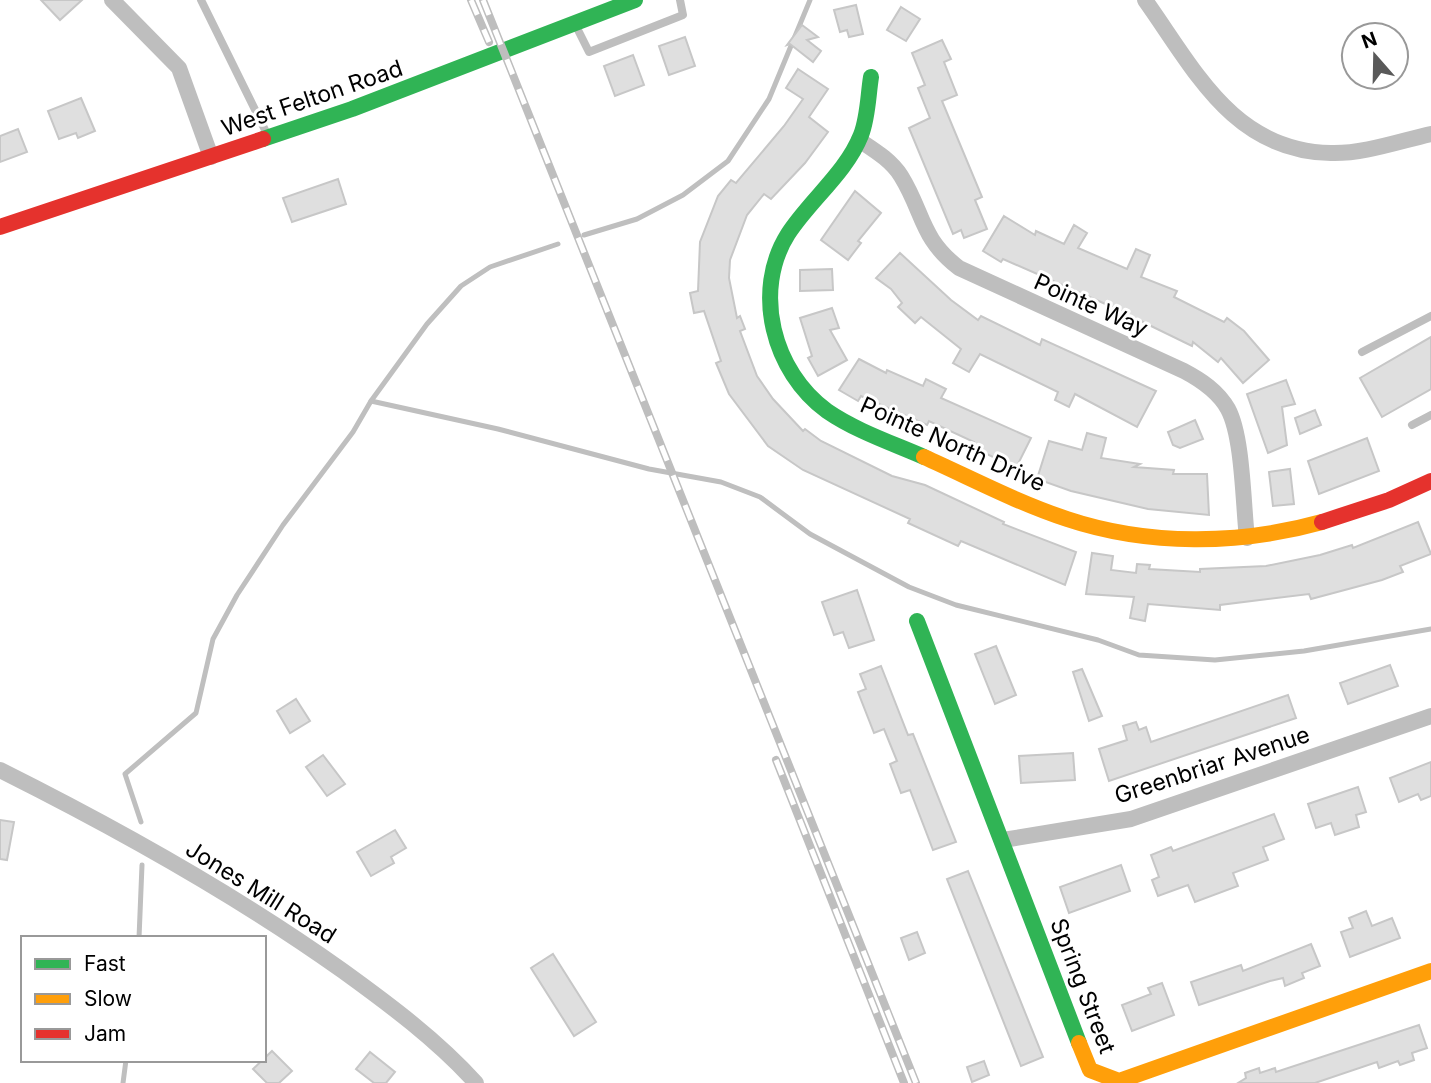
<svg xmlns="http://www.w3.org/2000/svg" width="1431" height="1083" font-family="Inter,sans-serif">
<style>
.lines{fill:none;stroke-linecap:round;stroke-linejoin:round}
.stream{stroke:#bfbfbf;stroke-width:5}
.building{fill:#dfdfdf;stroke:#c7c7c7;stroke-width:2}
.lane{stroke:#bebebe;stroke-width:8}
.street{stroke:#bebebe;stroke-width:16}
.fast{stroke:#30b455;stroke-width:16}
.slow{stroke:#ff9f0a;stroke-width:16}
.jam{stroke:#e5322d;stroke-width:16}
.rail-casing{stroke:#bebebe;stroke-width:8}
.rail{stroke:#fff;stroke-width:5;stroke-dasharray:16;stroke-linecap:butt}
.labels{text-anchor:middle;dominant-baseline:central;stroke-width:6;stroke-linejoin:round;paint-order:stroke}
.street-label{font-size:23px;fill:#000;stroke:#fff}
</style>
<rect width="100%" height="100%" fill="#fff"/>
<g class="lines">
<g class="stream">
<polyline points="584,235 637,219 683,195 728,161 769,99 810,0"/>
<polyline points="371,401 498,429 649,469 721,482 760,497 810,534 909,587 956,605 1098,640 1139,655 1215,660 1304,651 1431,629"/>
<polyline points="141,822 125,774 196,713 213,639 237,595 283,525 353,432 371,401 427,324 461,286 490,267 558,244"/>
<polyline points="139,938 142,865"/>
<polyline points="123,1083 126,1060"/>
</g>
</g>
<g class="building">
<polygon points="41,0 82,0 60,20"/>
<polygon points="856,5 863,34 849,37 847,30 840,32 834,10"/>
<polygon points="901,7 920,19 906,41 887,30"/>
<polygon points="802,25 818,37 807,40 821,51 813,62 790,44 787,45"/>
<polygon points="685,37 695,66 669,75 659,46"/>
<polygon points="942,40 951,59 944,62 957,95 942,101 982,197 975,200 987,229 964,238 961,230 953,234 909,128 930,118 918,88 925,85 912,53"/>
<polygon points="633,55 644,85 615,96 604,66"/>
<polygon points="798,69 828,89 809,117 828,132 805,163 771,199 764,194 747,215 730,260 729,278 737,318 740,316 745,329 740,331 757,376 773,399 803,431 805,429 821,441 892,476 925,485 1004,522 1003,524 1076,552 1065,585 961,541 958,546 908,523 910,519 803,470 768,446 729,394 716,363 721,361 704,311 694,313 690,293 698,291 700,242 718,196 731,180 736,183 784,126 803,99 786,88"/>
<polygon points="81,98 95,131 78,138 76,133 59,139 48,111"/>
<polygon points="18,129 27,152 0,162 0,136"/>
<polygon points="338,179 346,204 292,222 283,198"/>
<polygon points="855,191 881,213 858,241 861,243 848,260 821,240"/>
<polygon points="1004,216 1035,235 1036,231 1064,244 1074,225 1087,233 1078,248 1127,269 1136,249 1150,255 1141,277 1177,291 1174,297 1224,322 1227,318 1244,331 1269,360 1243,383 1221,358 1218,362 1193,342 1192,346 1110,306 1003,259 1001,262 983,251"/>
<polygon points="900,253 951,300 978,320 981,316 1040,345 1042,339 1156,391 1137,427 1075,394 1069,407 1055,400 1058,392 980,354 969,372 953,363 961,349 921,317 915,323 898,307 902,303 891,289 876,278"/>
<polygon points="832,269 833,290 800,291 800,270"/>
<polygon points="832,308 839,328 830,330 847,360 818,376 808,358 812,356 800,318"/>
<polygon points="1431,337 1431,389 1382,417 1360,378"/>
<polygon points="859,359 886,373 887,370 923,386 926,379 946,389 941,398 1031,438 1016,468 972,447 974,442 929,421 927,425 861,396 858,401 839,390"/>
<polygon points="1286,380 1295,404 1282,407 1287,445 1268,453 1247,394"/>
<polygon points="1315,410 1321,425 1300,434 1295,418"/>
<polygon points="1195,420 1203,439 1180,448 1173,445 1168,432"/>
<polygon points="1087,433 1106,438 1101,458 1140,464 1134,467 1174,470 1173,474 1207,474 1209,515 1148,509 1071,491 1037,479 1049,441 1082,450"/>
<polygon points="1367,438 1379,471 1319,494 1308,461"/>
<polygon points="1290,469 1294,504 1273,506 1269,472"/>
<polygon points="1418,522 1431,554 1400,566 1403,572 1382,580 1311,599 1309,594 1220,605 1220,610 1148,604 1145,621 1130,618 1134,597 1086,594 1092,553 1113,556 1111,570 1136,573 1137,564 1150,565 1149,569 1200,572 1200,569 1266,566 1320,555 1352,545 1353,548"/>
<polygon points="857,590 874,640 849,648 843,632 834,635 822,602"/>
<polygon points="996,646 1016,695 995,704 975,654"/>
<polygon points="1390,665 1398,686 1348,704 1340,683"/>
<polygon points="881,666 908,735 913,734 956,842 933,850 910,790 901,793 890,764 897,761 884,729 874,733 858,692 866,689 860,674"/>
<polygon points="1082,669 1102,716 1089,721 1073,672"/>
<polygon points="1288,695 1296,718 1109,781 1099,749 1127,740 1123,726 1136,722 1139,730 1146,727 1151,742"/>
<polygon points="296,699 310,721 290,733 277,711"/>
<polygon points="1073,753 1075,780 1021,783 1019,756"/>
<polygon points="323,755 345,784 327,796 306,767"/>
<polygon points="1431,762 1431,796 1421,800 1418,794 1399,802 1390,778"/>
<polygon points="1358,787 1366,812 1356,815 1359,827 1335,835 1331,823 1316,828 1308,804"/>
<polygon points="1274,814 1284,839 1263,847 1268,860 1233,873 1238,886 1195,902 1188,885 1158,896 1152,880 1159,877 1151,855 1171,847 1173,851"/>
<polygon points="0,820 14,822 7,860 0,859"/>
<polygon points="395,830 406,848 391,857 394,863 371,876 357,852"/>
<polygon points="1121,865 1130,891 1069,913 1060,887"/>
<polygon points="968,871 1043,1057 1021,1066 947,879"/>
<polygon points="1366,911 1372,926 1392,918 1400,938 1350,957 1341,932 1353,928 1349,918"/>
<polygon points="917,932 925,953 909,960 901,938"/>
<polygon points="1311,944 1320,966 1302,973 1304,978 1285,986 1283,978 1270,981 1199,1005 1191,982 1241,965 1243,971"/>
<polygon points="553,954 596,1022 574,1036 531,968"/>
<polygon points="1162,983 1174,1015 1132,1031 1122,1005 1151,994 1148,988"/>
<polygon points="1419,1025 1427,1048 1412,1053 1414,1060 1400,1065 1398,1061 1379,1068 1377,1062 1315,1083 1238,1083 1246,1078 1245,1073 1259,1068 1260,1073 1275,1068 1276,1072"/>
<polygon points="272,1051 292,1071 279,1083 267,1083 253,1069"/>
<polygon points="370,1052 395,1072 386,1083 374,1083 356,1069"/>
<polygon points="984,1061 989,1075 972,1082 967,1067"/>
</g>
<g class="lines">
<g class="lane">
<polyline points="201,0 268,136"/>
<polyline points="576,26 589,52 683,15 680,0"/>
<polyline points="1362,352 1431,316"/>
<polyline points="1412,425 1431,415"/>
</g>
<g class="street">
<polyline points="112,0 179,68 211,157"/>
<path d="M1145 0C1195 70 1233 151 1331 153 1363 154 1400 141 1431 134"/>
<path d="M859 140C874 150 891 160 901 176 924 213 920 238 959 268L1184 371C1201 380 1218 391 1228 409 1243 437 1243 504 1247 538"/>
<path d="M0 770C118 829 235 894 343 971 390 1005 437 1040 476 1083"/>
<polyline points="1003,840 1131,819 1431,716"/>
</g>
<g class="fast">
<path d="M871 77C868 96 868 117 861 135 846 173 810 200 788 234 752 291 773 372 827 411 856 431 892 443 924 457"/>
<polyline points="263,139 352,109 635,0"/>
<polyline points="917,621 1079,1043"/>
</g>
<g class="slow">
<path d="M924 457C971 478 1018 503 1067 519 1148 546 1240 545 1322 522"/>
<polyline points="1079,1043 1090,1070 1119,1081 1431,971"/>
</g>
<g class="jam">
<polyline points="0,227 263,139"/>
<polyline points="1322,522 1389,500 1431,481"/>
</g>
<g class="rail-casing">
<g id="rail">
<polyline points="471,0 489,42"/>
<polyline points="483,0 916,1083"/>
<polyline points="776,760 904,1083"/>
</g>
</g>
<use href="#rail" class="rail"/>
</g>
<g class="labels">
<g class="street-label">
<text transform="translate(312 98) rotate(-19)">West Felton Road</text>
<text transform="translate(1091 305) rotate(24)">Pointe Way</text>
<text transform="translate(953 444) rotate(24)">Pointe North Drive</text>
<text transform="translate(1212 765) rotate(-18)">Greenbriar Avenue</text>
<text transform="translate(261 892) rotate(32)">Jones Mill Road</text>
<text transform="translate(1083 986) rotate(69)">Spring Street</text>
</g>
</g>
<rect x="21" y="936" width="245" height="126" fill="#ffffff" stroke="#999999" stroke-width="2"/>
<rect x="35" y="959" width="35" height="10" fill="#30b455" stroke="#999999" stroke-width="2"/>
<text x="84" y="971" font-size="21" fill="#000000">Fast</text>
<rect x="35" y="994" width="35" height="10" fill="#ff9f0a" stroke="#999999" stroke-width="2"/>
<text x="84" y="1006" font-size="21" fill="#000000">Slow</text>
<rect x="35" y="1029" width="35" height="10" fill="#e5322d" stroke="#999999" stroke-width="2"/>
<text x="84" y="1041" font-size="21" fill="#000000">Jam</text>
<g transform="translate(1375 56) rotate(340)"><circle r="33" fill="#ffffff" stroke="#999999" stroke-width="2"/>
<path d="M0-5L12 26L0 18L-12 26Z" fill="#595959"/>
<text y="-10" font-size="19" font-weight="bold" text-anchor="middle" fill="#000000">N</text>
</g>
</svg>
